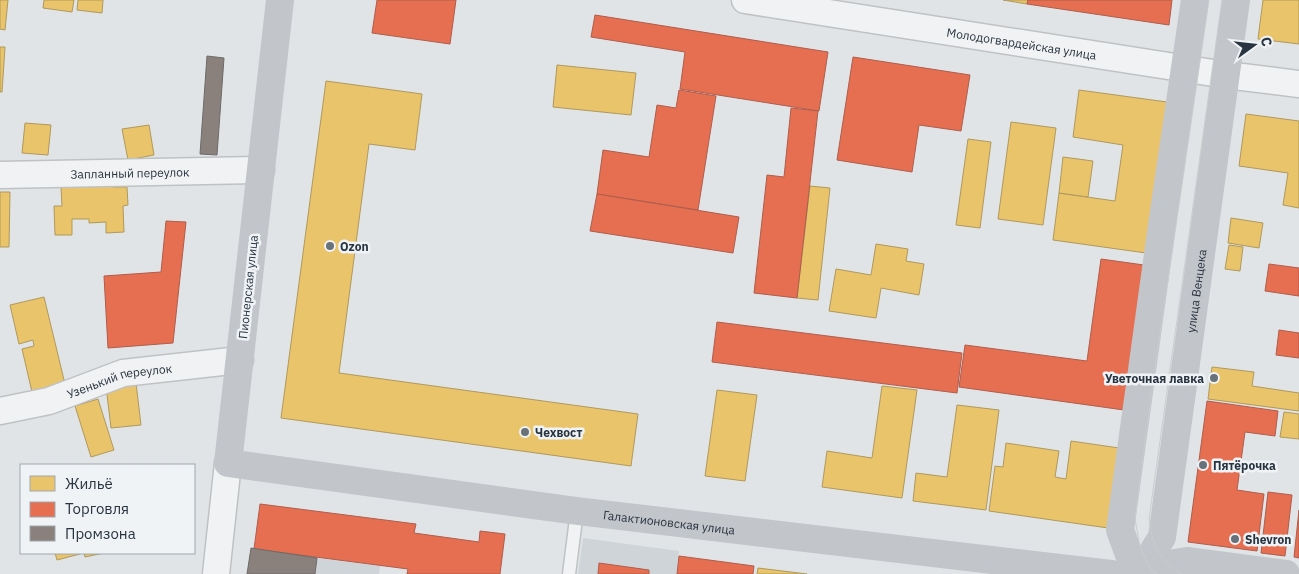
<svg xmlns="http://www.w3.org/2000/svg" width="1299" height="574" font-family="'IBM Plex Sans',sans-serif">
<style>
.built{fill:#cfd4d9}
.homes{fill:#e9c46a;stroke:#af995d}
.shops{fill:#e76f51;stroke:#ae5d4c}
.industry{fill:#8a817c;stroke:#6d6a6a}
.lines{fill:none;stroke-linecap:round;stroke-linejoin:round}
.lane-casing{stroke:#bfc2c4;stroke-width:15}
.street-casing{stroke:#bfc2c4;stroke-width:29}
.lane{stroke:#f1f2f3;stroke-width:12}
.street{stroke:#f1f2f3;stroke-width:26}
.secondary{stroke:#c2c5c9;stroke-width:28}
.tram{stroke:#caccce;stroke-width:1}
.poi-dot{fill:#69727a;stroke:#eff3f6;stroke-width:2}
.labels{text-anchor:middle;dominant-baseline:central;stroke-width:5;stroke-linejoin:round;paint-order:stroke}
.street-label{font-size:12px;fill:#283440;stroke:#eff3f6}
.poi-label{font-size:12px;font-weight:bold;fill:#283440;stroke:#eff3f6;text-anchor:start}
</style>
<rect width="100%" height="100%" fill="#e1e4e6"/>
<g class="built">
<polygon points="583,538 679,551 677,574 578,574"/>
<polygon points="317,558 380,566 379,574 315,574"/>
</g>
<g class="homes">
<polygon points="0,0 8,0 5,30 0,29"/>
<polygon points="44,0 74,0 72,12 43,8"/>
<polygon points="78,0 103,0 102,13 77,10"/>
<polygon points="1003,0 1028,0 1027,4"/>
<polygon points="1263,0 1299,0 1299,44 1258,39"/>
<polygon points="0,47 5,47 2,92 0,92"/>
<polygon points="557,65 636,73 631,115 553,107"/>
<polygon points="326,81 422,94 415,150 369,144 339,373 638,414 631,466 281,418"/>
<polygon points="1079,90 1167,102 1146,253 1053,240 1059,193 1115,201 1123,145 1073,137"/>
<polygon points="1246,114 1299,121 1299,208 1283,205 1288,173 1239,166"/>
<polygon points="1011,122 1056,128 1043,225 998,219"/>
<polygon points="25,123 51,125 48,155 22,153"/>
<polygon points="149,125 154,155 128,160 122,129"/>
<polygon points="968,139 991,142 980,228 956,225"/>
<polygon points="1063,157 1093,161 1088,197 1059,193"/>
<polygon points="113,182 113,187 127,187 128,205 123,206 124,232 106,233 106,222 89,223 89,219 72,219 72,235 55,235 54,206 62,206 61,187 76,187 76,183"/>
<polygon points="810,186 830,188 818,300 797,298"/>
<polygon points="0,192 10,192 9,247 0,247"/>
<polygon points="1231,218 1263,223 1259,248 1228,243"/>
<polygon points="876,244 908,249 906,261 924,264 919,295 881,288 876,318 829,311 836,269 871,275"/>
<polygon points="1229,245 1243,247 1240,271 1225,269"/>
<polygon points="44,297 65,384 32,392 22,349 34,346 33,340 19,344 10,305"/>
<polygon points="1212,367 1254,372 1252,386 1299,393 1299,411 1208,399"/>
<polygon points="136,383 141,425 111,428 106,386"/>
<polygon points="882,386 917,390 902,498 822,487 827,451 872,458"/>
<polygon points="717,390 757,395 745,481 705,476"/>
<polygon points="98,399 114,450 91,457 75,406"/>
<polygon points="957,405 999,410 986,510 913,501 916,473 947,477"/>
<polygon points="1284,412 1299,414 1299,439 1280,437"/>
<polygon points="1071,441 1119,448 1108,528 989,511 995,466 1003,467 1006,443 1059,451 1055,477 1066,479"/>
<polygon points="55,553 79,553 80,554 57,560"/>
<polygon points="84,553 104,553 85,557"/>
<polygon points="758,568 807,574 757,574"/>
</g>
<g class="shops">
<polygon points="377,0 456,0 450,44 372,33"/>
<polygon points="1028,0 1172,0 1169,25 1027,4"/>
<polygon points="595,15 828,52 819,111 680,89 685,52 591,37"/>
<polygon points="853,57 970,75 961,131 919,125 912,172 837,160"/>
<polygon points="679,90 716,96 698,210 597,194 603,150 649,157 657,105 676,108"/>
<polygon points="791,108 818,111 797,298 754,293 767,175 784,177"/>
<polygon points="597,194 739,217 733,253 590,231"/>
<polygon points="166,221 186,222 173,343 108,348 104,276 161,272"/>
<polygon points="1101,259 1144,265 1124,410 959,387 965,345 1087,361"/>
<polygon points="1269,264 1299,268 1299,296 1265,291"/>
<polygon points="717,322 962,353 957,393 712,362"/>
<polygon points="1279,330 1299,333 1299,358 1276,355"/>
<polygon points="1207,401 1278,411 1275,436 1245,432 1237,490 1264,494 1257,551 1188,542"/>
<polygon points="1268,492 1292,495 1285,556 1261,553"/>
<polygon points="260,504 416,524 414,533 479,542 480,531 505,534 500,574 407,574 408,569 254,549"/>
<polygon points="1299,510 1299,558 1294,557"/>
<polygon points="679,556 754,566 753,574 677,574"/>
<polygon points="599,563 649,570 649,574 598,574"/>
</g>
<g class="industry">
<polygon points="207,56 224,58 217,155 200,154"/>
<polygon points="251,548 317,558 315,574 247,574"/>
</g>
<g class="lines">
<g class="lane-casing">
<polyline id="lane" points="569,574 577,511"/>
</g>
<g class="street-casing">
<g id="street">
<path id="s1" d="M745 0 1226 75 1299 84"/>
<path id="s2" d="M0 175 261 170"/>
<path id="s3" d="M0 411 49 401 123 373 240 360"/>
<polyline points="216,574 228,463"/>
</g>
</g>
<use href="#lane" class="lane"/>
<use href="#street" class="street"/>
<g class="secondary">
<path id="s4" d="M280 0 228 463 577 511 1111 574"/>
<polyline points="1136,574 1120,530 1163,218 1195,0"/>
<path id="s5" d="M1139 574 1162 537 1236 0"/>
<polyline points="1146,574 1175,563 1187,561 1286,574"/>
</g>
<g class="tram">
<polyline points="1156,574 1152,571 1140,547 1135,519 1152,389 1209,0"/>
<path d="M1182 574C1159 562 1152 543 1149 519L1222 0"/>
</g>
</g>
<g class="poi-dot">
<circle cx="330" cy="246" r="5"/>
<circle cx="1214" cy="378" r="5"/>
<circle cx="525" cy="432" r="5"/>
<circle cx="1203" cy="465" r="5"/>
<circle cx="1235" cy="539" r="5"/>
</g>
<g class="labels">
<g class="street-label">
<text stroke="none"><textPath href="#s1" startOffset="280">Молодогвардейская улица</textPath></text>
<text stroke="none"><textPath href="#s2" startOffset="130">Запланный переулок</textPath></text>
<text transform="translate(248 287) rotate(-84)">Пионерская улица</text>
<text stroke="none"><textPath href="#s5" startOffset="292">улица Венцека</textPath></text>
<text stroke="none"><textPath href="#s3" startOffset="124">Узенький переулок</textPath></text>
<text stroke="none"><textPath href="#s4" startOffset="911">Галактионовская улица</textPath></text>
</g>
<g class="poi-label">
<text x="340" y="246">Ozon</text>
<text x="1204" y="378" text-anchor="end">Уветочная лавка</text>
<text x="535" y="432">Чехвост</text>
<text x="1213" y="465">Пятёрочка</text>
<text x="1245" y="539">Shevron</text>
</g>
</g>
<rect x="20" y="464" width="175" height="90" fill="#eff3f6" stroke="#9fa7ad"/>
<rect x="30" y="476" width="25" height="15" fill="#e9c46a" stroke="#9fa7ad"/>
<text x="65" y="489" font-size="15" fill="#283440">Жильё</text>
<rect x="30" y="502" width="25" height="15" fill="#e76f51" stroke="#9fa7ad"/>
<text x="65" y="514" font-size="15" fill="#283440">Торговля</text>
<rect x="30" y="526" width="25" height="15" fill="#8a817c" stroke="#9fa7ad"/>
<text x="65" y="539" font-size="15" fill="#283440">Промзона</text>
<g transform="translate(1254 45) rotate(75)" stroke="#eff3f6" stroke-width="4" paint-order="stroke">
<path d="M0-4L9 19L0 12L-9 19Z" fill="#283440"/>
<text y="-8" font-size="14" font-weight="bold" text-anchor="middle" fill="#283440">С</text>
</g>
</svg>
